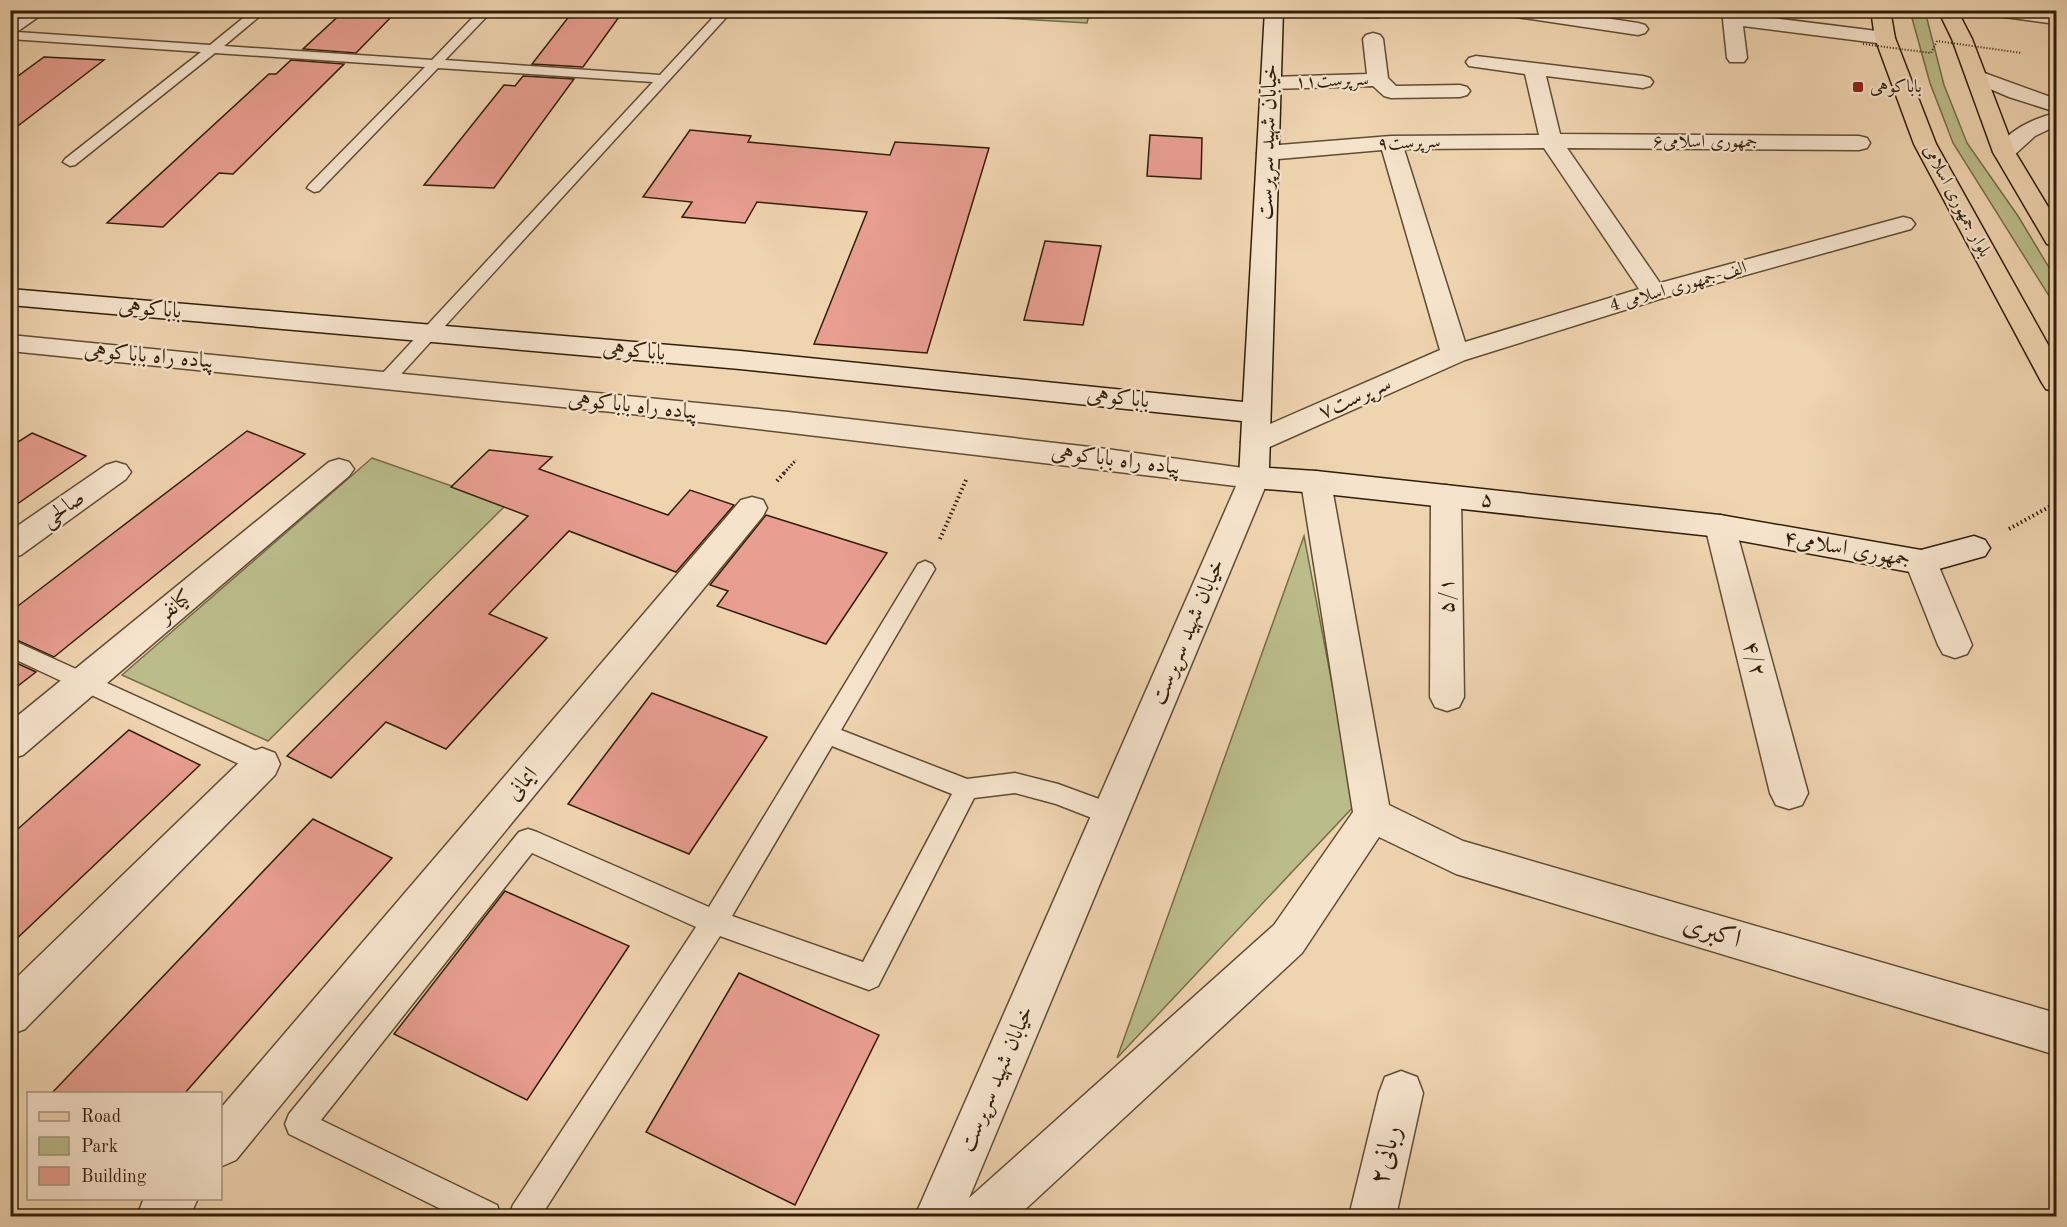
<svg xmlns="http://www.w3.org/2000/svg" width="2067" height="1227" font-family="'Old Standard TT',Amiri,serif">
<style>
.green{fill:#babc8a;stroke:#766d49;stroke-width:1.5}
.building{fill:#e89e90;stroke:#311e08;stroke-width:1.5}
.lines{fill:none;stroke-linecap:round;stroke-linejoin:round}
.lane-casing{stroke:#604c32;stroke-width:3}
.street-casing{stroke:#604c32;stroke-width:3}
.secondary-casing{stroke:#311e08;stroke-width:3}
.primary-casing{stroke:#311e08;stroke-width:3}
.path-far1{stroke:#311e08;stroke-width:3;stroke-dasharray:1.5 2;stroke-linecap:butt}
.path{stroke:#311e08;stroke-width:4;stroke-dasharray:1.5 3;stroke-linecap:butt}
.lane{fill:#f5e3cc;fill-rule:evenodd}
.street{fill:#f5e3cc;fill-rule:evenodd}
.secondary{fill:#f5e3cc;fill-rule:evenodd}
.primary{fill:#efd4b0;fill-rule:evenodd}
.path-bridge{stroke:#311e08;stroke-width:2;stroke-dasharray:1 2;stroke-linecap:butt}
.poi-dot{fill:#8f2418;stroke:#f5e3cc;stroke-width:2}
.labels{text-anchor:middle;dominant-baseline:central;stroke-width:4.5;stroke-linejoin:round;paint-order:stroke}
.far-street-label{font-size:18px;fill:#311e08;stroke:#f5e3cc}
.far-poi-label{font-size:18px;fill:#311e08;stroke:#f5e3cc;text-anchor:start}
.street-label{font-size:22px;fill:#311e08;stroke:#f5e3cc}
.near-street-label{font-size:27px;fill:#311e08;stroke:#f5e3cc}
</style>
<rect width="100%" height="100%" fill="#efd4b0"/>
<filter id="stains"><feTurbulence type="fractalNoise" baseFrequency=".00333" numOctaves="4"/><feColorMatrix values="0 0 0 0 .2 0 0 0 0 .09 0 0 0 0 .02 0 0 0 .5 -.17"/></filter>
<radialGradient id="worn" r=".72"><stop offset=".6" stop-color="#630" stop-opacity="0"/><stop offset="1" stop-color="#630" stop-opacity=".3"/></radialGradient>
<g class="green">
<polygon points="951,11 951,10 1090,11 1087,23 950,15"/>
<polygon points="1910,11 1925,11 1944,85 1967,143 2018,216 2056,279 2056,307 1953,143 1930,83"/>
<polygon points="372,458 506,505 268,741 122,675"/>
<polygon points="1304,536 1355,805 1117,1058"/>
</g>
<g class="building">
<polygon points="345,10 398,10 356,53 303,49"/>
<polygon points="574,10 624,10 583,67 532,64"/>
<polygon points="44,57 104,60 10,132 10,82"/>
<polygon points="291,60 344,64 233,174 219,173 163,227 107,223 269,74 276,74"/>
<polygon points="523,76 574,79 494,188 424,185 504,85 515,86"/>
<polygon points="690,130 751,136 748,142 890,155 895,142 989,148 927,353 814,344 867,212 757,202 745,223 682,217 692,202 643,197"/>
<polygon points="1150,135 1202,138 1201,179 1147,176"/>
<polygon points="1045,241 1101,246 1083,325 1024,320"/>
<polygon points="247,431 305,454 54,657 10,637 10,612"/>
<polygon points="32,433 86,456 10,509 10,447"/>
<polygon points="489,450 552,457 539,469 668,515 690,490 734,505 676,572 569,531 489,614 547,638 446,749 386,722 331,778 287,756 528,516 451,487"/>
<polygon points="766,515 887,553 826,644 717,606 728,591 710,585"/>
<polygon points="10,660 36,672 10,692"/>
<polygon points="652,693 767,737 689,854 568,804"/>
<polygon points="129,730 200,765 10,945 10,836"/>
<polygon points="313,819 392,858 184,1094 51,1094"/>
<polygon points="505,891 629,946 527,1100 394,1034"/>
<polygon points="739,973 879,1035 795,1205 646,1132"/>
</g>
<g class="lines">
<g class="lane-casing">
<g id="lane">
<polygon points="33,10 48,10 17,32 210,45 253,10 267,10 224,46 432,60 480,10 493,10 445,60 660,75 720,10 733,10 393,383 381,383 378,379 381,375 653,82 438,68 319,191 314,192 307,188 309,185 425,67 215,53 75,165 70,166 63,162 65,159 201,52 10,39 10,25"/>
<path d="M925 561 932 564 935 569 841 730 967 779 1015 773 1058 784 1118 806 1122 814 1118 822 1110 825 1056 804 1015 793 974 798 878 986 869 990 720 936 541 1216H509L513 1205 696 927 532 853 321 1120 497 1205 501 1216H455L289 1134 285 1124 289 1114 519 832 528 829 537 832 709 907 918 564ZM832 746 952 794 863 962 732 916Z"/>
<polygon points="10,639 270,757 274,764 270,771 262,774 254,771 10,657"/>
</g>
</g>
<g class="street-casing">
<g id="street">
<polygon points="1363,10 1381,10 1379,17 1365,17"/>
<polygon points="1501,10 1552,10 1638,23 1645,25 1648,29 1645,33 1638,35 1510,16 1503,14"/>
<polygon points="1722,10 1740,10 1741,14 1885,32 1892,34 1895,38 1892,42 1885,44 1743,26 1747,58 1744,62 1730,62 1727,58"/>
<polygon points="1988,10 2056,12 2056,24 1997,16 1990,14"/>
<polygon points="1373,33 1380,35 1383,39 1388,78 1396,86 1460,85 1467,87 1470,91 1467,95 1460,97 1391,98 1384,96 1373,86 1271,89 1264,87 1261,83 1264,79 1271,77 1367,74 1363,39 1366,35"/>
<path d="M1476 56 1643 76 1650 78 1653 82 1650 86 1643 88 1546 76 1560 134 1859 136 1867 138 1870 143 1867 148 1859 150 1567 148 1660 283 1903 217 1911 219 1915 224 1911 229 1663 298 1465 360 1265 449 1255 452 1245 449 1241 442 1245 435 1440 350 1382 150 1268 160 1260 158 1257 153 1260 148 1268 146 1391 136 1539 135 1525 74 1469 66 1466 62 1469 58ZM1544 148 1639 289 1465 342 1404 149Z"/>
<polygon points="1976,70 2056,99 2056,112 2009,97 1969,80 1966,76 1969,72"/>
<path d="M2056 113V126L2035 136 2012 157 2004 159 1996 157 1993 152C2008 131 2031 119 2056 113Z"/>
<polygon points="10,335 788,412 1099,448 1265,471 1269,478 969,1198 1274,925 1353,812 1301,482 1305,475 1316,471 1327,475 1331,482 1389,805 1463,841 2056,1013 2056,1055 1456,874 1379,837 1302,953 1018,1216 915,1216 1236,486 632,414 10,351"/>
<polygon points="339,459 349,462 354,469 349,476 23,755 10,759 10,722 329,462"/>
<polygon points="116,462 126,465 131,472 126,479 21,555 10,558 10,531 106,465"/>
<polygon points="1446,485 1457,488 1461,496 1464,697 1459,707 1447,711 1435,707 1430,697 1431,496 1435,488"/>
<polygon points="752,497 763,500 767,508 763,516 236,1160 220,1167 220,1109 741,500"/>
<polygon points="1720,515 1731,518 1735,526 1808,793 1802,805 1789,809 1776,805 1770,793 1705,526 1709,518"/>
<polygon points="1921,550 1932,554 1937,562 1972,645 1967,654 1955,658 1943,654 1938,645 1905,562 1910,554"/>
<polygon points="262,748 275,753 280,764 275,775 25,1029 10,1035 10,984 249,753"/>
<polygon points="1401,1071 1417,1077 1423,1093 1396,1216 1349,1216 1379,1093 1385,1077"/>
<polygon points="144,1198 198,1198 190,1216 137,1216"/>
</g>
</g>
<g class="secondary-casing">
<polygon id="secondary" points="1265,10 1283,10 1269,468 1316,471 1720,515 1921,550 1974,536 1985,540 1990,548 1985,556 1921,574 1720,537 1316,493 1254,488 1243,485 1239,478 1242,421 740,369 10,305 10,289 740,351 1243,402"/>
</g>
<g class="primary-casing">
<g id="primary">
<polygon points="1871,10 1890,10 1895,38 1936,144 2056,359 2056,392 2046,389 2042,383 1914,144 1875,38"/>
<polygon points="1938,10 1957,10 1972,39 2015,152 2056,220 2056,246 2047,244 2044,239 1993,152 1952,39"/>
</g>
</g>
<polyline class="path-far1" points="784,473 796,460"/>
<g class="path">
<polyline points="777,481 785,472"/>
<polyline points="2009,529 2056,503"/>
<polyline points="940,539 966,480"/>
</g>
<use href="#lane" class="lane"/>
<use href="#street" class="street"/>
<use href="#secondary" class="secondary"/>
<use href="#primary" class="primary"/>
<polyline class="path-bridge" points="1863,44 1931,53 1937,41 2022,53"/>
</g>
<rect class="poi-dot" x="1852" y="81" width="12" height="12" rx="3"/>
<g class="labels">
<g class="far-street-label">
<text transform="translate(1332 81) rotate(-2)">سرپرست۱۱</text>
<text x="1705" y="142">جمهوری اسلامی۶</text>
<text transform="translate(1409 143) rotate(-2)">سرپرست۹</text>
<text transform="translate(1957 201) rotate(62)">بلوار جمهوری اسلامی</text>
<text transform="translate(1678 287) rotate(-16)">4 الف-جمهوری اسلامی</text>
</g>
<g class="far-poi-label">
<text x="1870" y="87">باباکوهی</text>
</g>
<g class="street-label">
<text transform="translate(1268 142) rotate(-88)">خیابان شهید سرپرست</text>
<text transform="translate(150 309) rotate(5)">باباکوهی</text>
<text transform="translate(634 351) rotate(5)">باباکوهی</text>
<text transform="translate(149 356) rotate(5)">پیاده راه باباکوهی</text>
<text transform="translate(1118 398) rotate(6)">باباکوهی</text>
<text transform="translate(1355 398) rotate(-24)">سرپرست۷</text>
<text transform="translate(633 406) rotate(6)">پیاده راه باباکوهی</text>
<text transform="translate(1116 460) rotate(7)">پیاده راه باباکوهی</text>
<text transform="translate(1487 500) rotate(6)">۵</text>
<text transform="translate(63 509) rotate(-35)">صالحی</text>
<text transform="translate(1847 549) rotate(10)">جمهوری اسلامی۴</text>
<text transform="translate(1447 596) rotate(-90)">۵/۱</text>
<text transform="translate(175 606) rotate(-40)">کیانفر</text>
<text transform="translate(1188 632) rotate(-67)">خیابان شهید سرپرست</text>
<text transform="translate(1754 659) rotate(76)">۴/۲</text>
<text transform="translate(522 784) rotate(-50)">ایمانی</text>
<text transform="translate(997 1079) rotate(-67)">خیابان شهید سرپرست</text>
</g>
<g class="near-street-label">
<text transform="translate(1712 932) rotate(17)">اکبری</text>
<text transform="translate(1386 1155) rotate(-76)">ربانی۲</text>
</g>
</g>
<rect width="2067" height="1227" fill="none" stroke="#efd4b0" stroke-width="36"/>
<rect x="12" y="12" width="2043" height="1203" fill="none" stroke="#311e08" stroke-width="3"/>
<rect x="18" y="18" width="2031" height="1191" fill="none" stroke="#311e08" stroke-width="1.5"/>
<rect x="27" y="1092" width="195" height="108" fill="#f5e3cc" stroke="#a7947e" stroke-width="1.5"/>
<rect x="39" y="1112" width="30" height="9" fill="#efd4b0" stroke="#a7947e" stroke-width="1.5"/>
<text x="81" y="1122" font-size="18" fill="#311e08">Road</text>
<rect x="39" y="1137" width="30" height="18" fill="#babc8a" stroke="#a7947e" stroke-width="1.5"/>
<text x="81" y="1152" font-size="18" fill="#311e08">Park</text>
<rect x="39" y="1167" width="30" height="18" fill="#e89e90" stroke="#a7947e" stroke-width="1.5"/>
<text x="81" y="1182" font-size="18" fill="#311e08">Building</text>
<rect width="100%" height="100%" filter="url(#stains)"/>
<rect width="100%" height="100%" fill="url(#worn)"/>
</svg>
